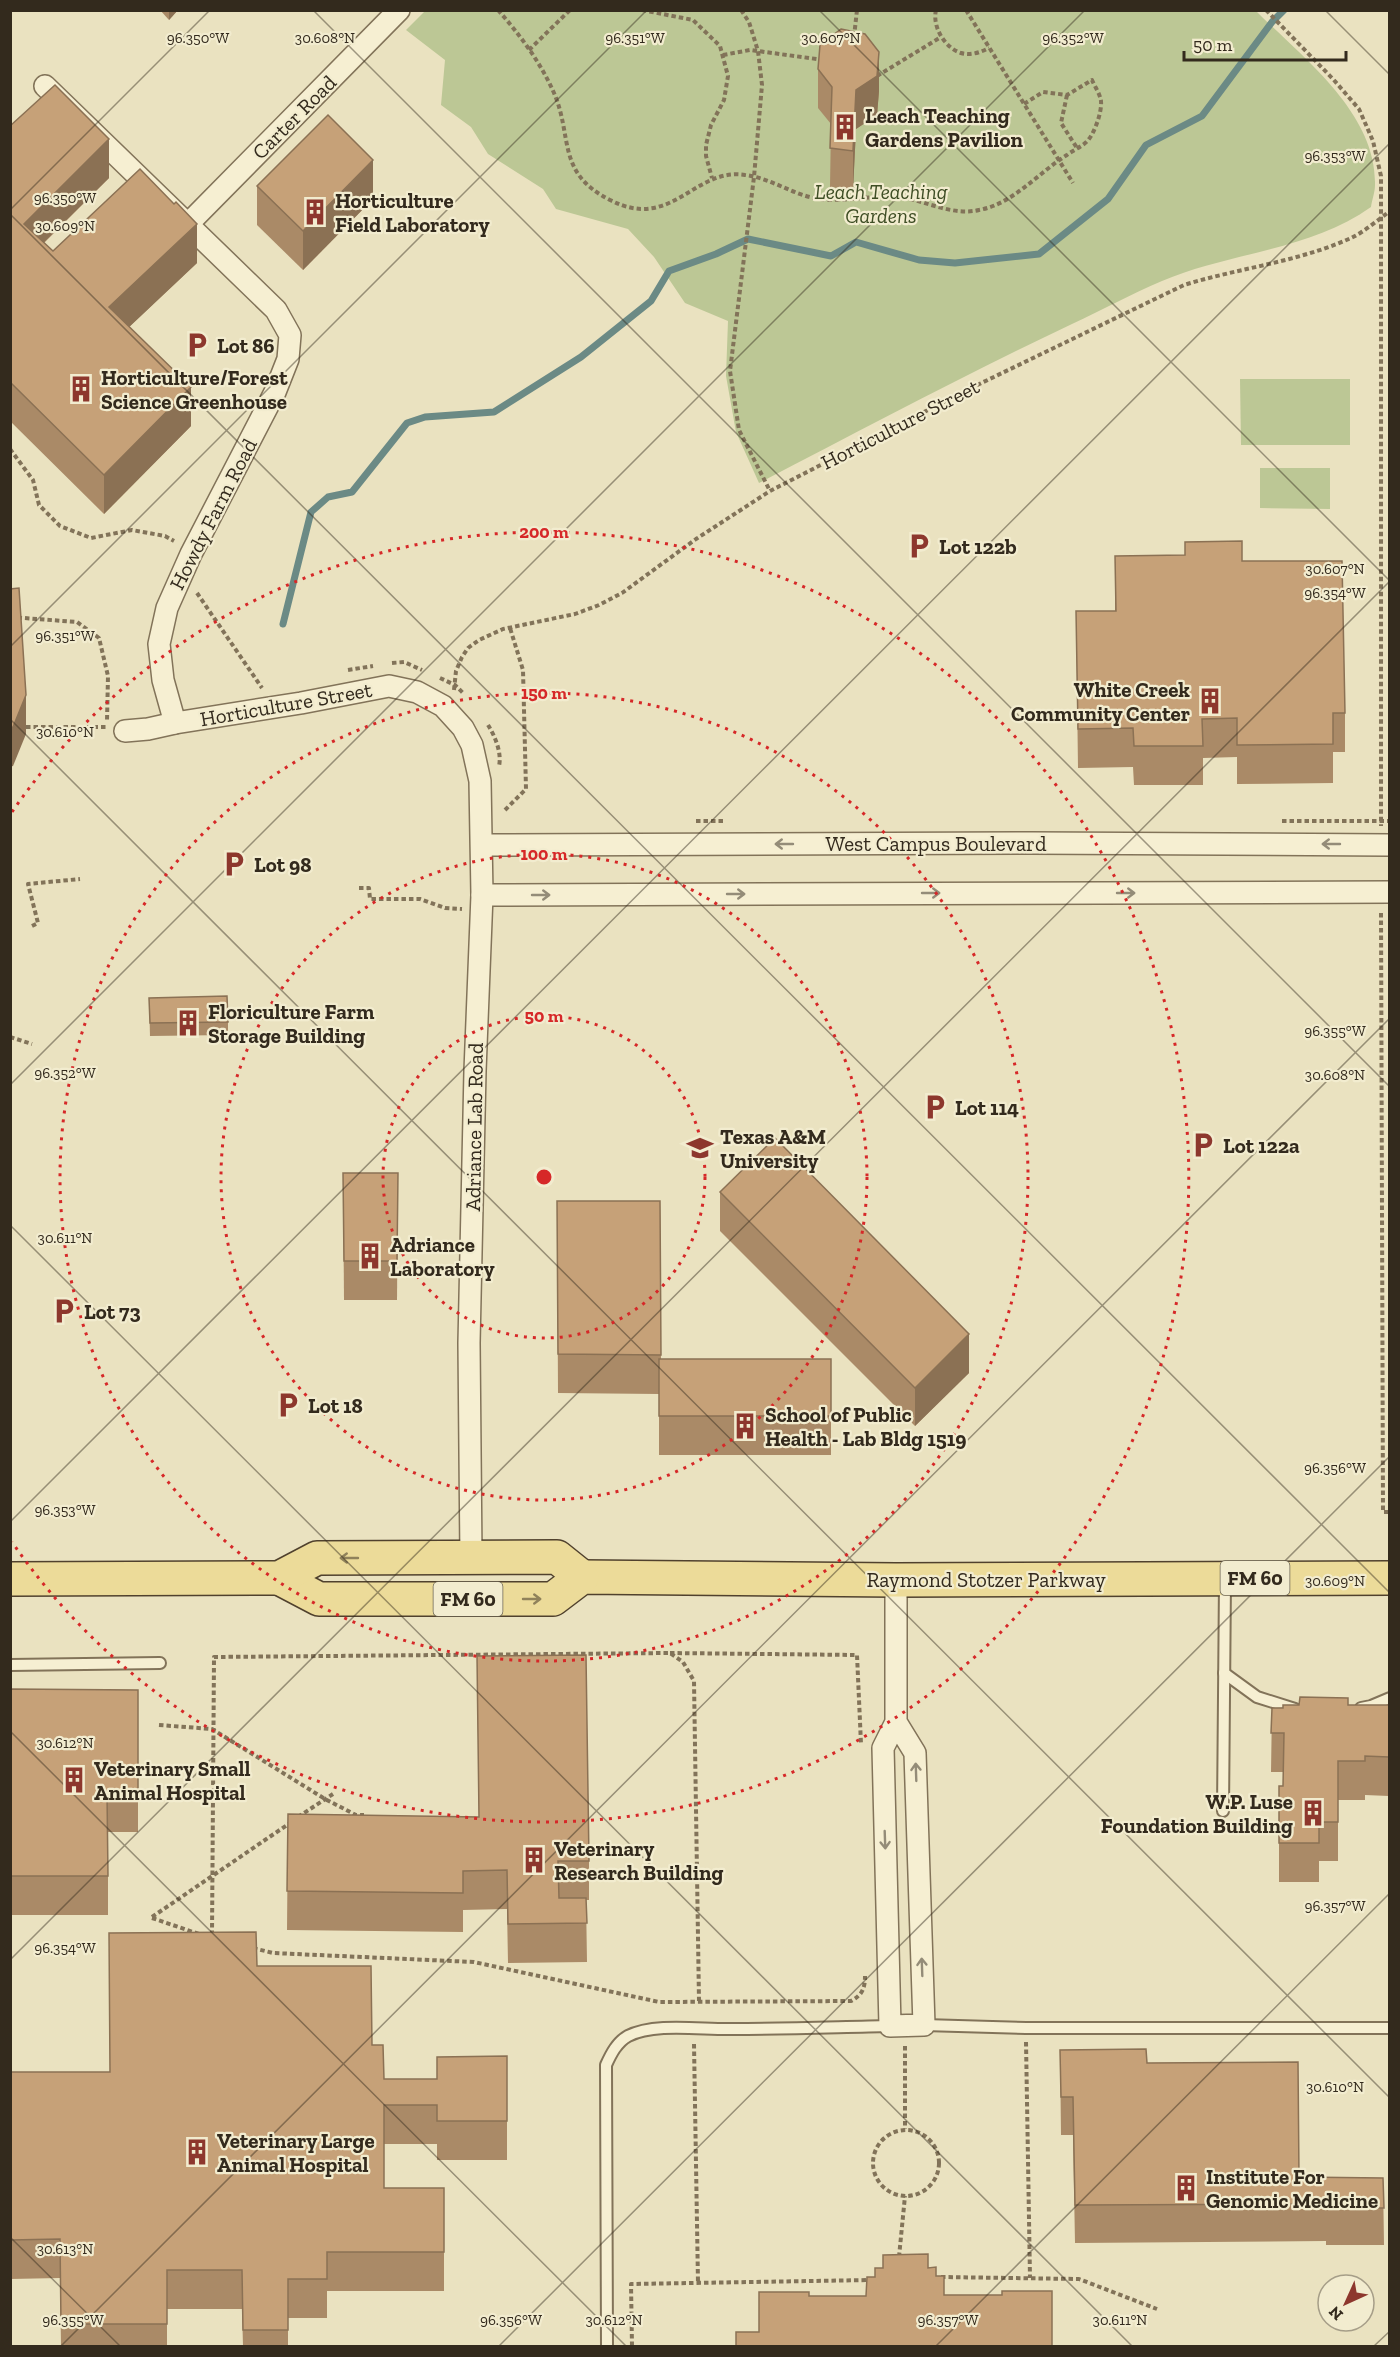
<svg xmlns="http://www.w3.org/2000/svg" width="1400" height="2357" font-family="'Zilla Slab',serif">
<style>
.green{fill:#bcc795}
.lines{fill:none;stroke-linecap:round;stroke-linejoin:round}
.stream{stroke:#6b8a85;stroke-width:7}
.service-casing{stroke:#827359;stroke-width:14}
.minor-casing{stroke:#827359;stroke-width:24}
.primary-casing{stroke:#50412d;stroke-width:36}
.path{stroke:#827359;stroke-width:4;stroke-dasharray:4.5 3;stroke-linecap:butt}
.service{stroke:#f6efd2;stroke-width:10}
.minor{stroke:#f6efd2;stroke-width:21}
.primary{stroke:#ecdb99;stroke-width:33}
.wall{fill:#aa8a67}
.shaded-wall{fill:#8b7154}
.building{fill:#c6a178;stroke:#8b7154;stroke-width:1.5}
.oneway{stroke:#948c78}
.oneway2{stroke:#90825b}
.ticks{fill:none;stroke:#332a1d;stroke-width:1.5;stroke-opacity:0.45}
.ring{fill:none;stroke:#d62828;stroke-width:3;stroke-dasharray:3 6}
.labels{text-anchor:middle;dominant-baseline:central;stroke-width:4.5;stroke-linejoin:round;paint-order:stroke}
.shield{fill:#f2eccf;stroke:#6c6452;stroke-width:1.5}
.shield-label{font-size:20px;font-weight:bold;fill:#332a1d}
.poi-label{font-size:21px;font-weight:bold;fill:#332a1d;stroke:#f2eccf;text-anchor:start}
.street-label{font-size:21px;fill:#332a1d;stroke:#f2eccf}
.park-label{font-size:21px;font-style:italic;fill:#3f4e25;stroke:#f2eccf}
.ticks-label{font-size:15px;text-anchor:middle;fill:#332a1d;stroke:#f2eccf;stroke-width:4.5;stroke-linejoin:round;paint-order:stroke}
.centre{fill:#d62828;stroke:#f2eccf;stroke-width:3}
.ring-label{font-size:18px;text-anchor:middle;font-weight:bold;fill:#d62828;stroke:#f2eccf;stroke-width:4.5;stroke-linejoin:round;paint-order:stroke}
</style>
<rect width="100%" height="100%" fill="#eae2c0"/>
<g class="green">
<path d="M426 10 1256 11C1302 57 1377 113 1375 185 1375 192 1372 200 1371 207 1309 251 1230 252 1162 281 1131 294 1102 310 1072 324 966 374 863 429 759 483L736 432 726 376 728 321 685 303 654 257 628 229 556 209 543 189 488 154 471 127 441 105 445 60 406 30Z"/>
<polygon points="1240,379 1350,379 1350,445 1241,445"/>
<polygon points="1260,468 1330,468 1330,509 1260,508"/>
</g>
<g class="lines">
<polyline class="stream" points="283,624 311,512 328,497 352,492 407,423 425,417 494,412 581,357 651,301 669,271 716,254 748,239 831,256 856,242 919,260 955,263 1039,254 1108,199 1146,145 1202,116 1272,22 1284,10"/>
<g class="service-casing">
<g id="service">
<polyline points="10,1665 160,1663"/>
<polyline points="1224,1673 1257,1697 1295,1709"/>
<polyline points="1361,1708 1371,1706 1390,1698"/>
<polyline points="1223,1811 1225,1581"/>
<polyline points="924,2025 1026,2028 1390,2028"/>
<path d="M607 2346 606 2065C611 2054 617 2042 628 2036 655 2022 703 2030 733 2029 785 2029 838 2027 890 2026"/>
</g>
</g>
<g class="minor-casing">
<g id="minor">
<polyline points="45,86 276,310 290,335 288,359 275,392 191,554 167,608 159,644 163,680 175,723"/>
<polyline points="189,223 399,10"/>
<polyline points="125,731 148,729 175,723 301,703 389,686 417,692 443,706 463,728 472,745 480,781 482,895 475,1071 469,1343 471,1558"/>
<polyline points="482,845 1032,843 1390,845"/>
<polyline points="482,895 1390,892"/>
<polyline points="896,1722 915,1753 924,2025 890,2026 883,1748 896,1722 896,1580"/>
</g>
</g>
<g class="primary-casing">
<g id="primary">
<polyline points="279,1578 319,1599 553,1599 582,1577 896,1580 1390,1578"/>
<polyline points="10,1579 279,1578 317,1558 557,1557 582,1577"/>
</g>
</g>
<g class="path">
<path d="M498 10C520 35 541 63 554 93 573 137 556 173 610 200 672 232 694 167 745 175 770 178 790 193 814 198 844 204 874 193 904 198 929 202 953 216 979 210 1013 204 1038 173 1067 155 1073 150 1084 146 1089 139 1095 131 1102 112 1101 101 1100 94 1095 87 1092 80L1067 95 1043 92 1024 104"/>
<polyline points="642,10 693,20 720,46 728,76 724,100 711,125 706,145 706,156 712,178"/>
<polyline points="741,10 749,22 758,51 762,85 754,177 730,371 739,430 770,491"/>
<polyline points="867,10 889,10"/>
<path d="M936 10C932 27 945 48 961 53 971 56 981 52 989 48"/>
<polyline points="966,10 1073,183"/>
<polyline points="1266,10 1333,79 1359,109 1373,141 1381,176 1381,826"/>
<polyline points="854,37 857,10"/>
<polyline points="529,50 570,10"/>
<polyline points="723,55 750,50 824,60"/>
<polyline points="877,76 941,37"/>
<polyline points="1067,95 1061,123 1077,148"/>
<polyline points="10,449 33,480 39,505 60,526 91,538 132,530 165,536 174,541"/>
<polyline points="197,593 262,688"/>
<polyline points="10,617 77,622 99,638 108,676 107,721"/>
<polyline points="392,663 404,662 422,670"/>
<polyline points="348,670 373,666"/>
<polyline points="440,678 455,685 463,693"/>
<path d="M454 690 456 671 462 657 468 648 479 640 503 629 575 614 599 605 622 593 696 539 770 491 969 389 1184 285C1239 268 1298 262 1351 238 1364 232 1378 220 1390 211"/>
<path d="M488 725C495 736 502 753 499 766"/>
<polyline points="26,727 106,727"/>
<polyline points="505,810 526,789 523,670 510,628"/>
<polyline points="696,821 725,821"/>
<polyline points="1282,821 1390,821"/>
<polyline points="359,888 369,888 370,899 420,899 445,908 462,909"/>
<polyline points="1381,913 1383,1512 1390,1512"/>
<polyline points="32,926 38,923 28,884 80,879"/>
<polyline points="10,1037 32,1044"/>
<polyline points="670,1653 857,1655 861,1744"/>
<polyline points="159,1725 212,1729 325,1799 356,1815 364,1815"/>
<polyline points="298,1817 333,1794"/>
<polyline points="152,1917 290,1823"/>
<polyline points="152,1918 199,1934"/>
<polyline points="212,1935 214,1657 670,1653 683,1662 694,1681 699,2001"/>
<path d="M253 1948 273 1953 474 1962 659 2002 851 2001C862 1995 865 1989 865 1976"/>
<polyline points="1026,2042 1030,2278"/>
<polyline points="694,2044 698,2283"/>
<polyline points="905,2046 905,2129"/>
<circle cx="906" cy="2163" r="33"/>
<polyline points="899,2257 905,2196"/>
<polyline points="941,2277 1079,2279 1157,2309"/>
<polyline points="632,2346 631,2284 871,2280"/>
</g>
<use href="#service" class="service"/>
<use href="#minor" class="minor"/>
<use href="#primary" class="primary"/>
</g>
<g class="wall">
<polygon points="160,10 178,10 169,20"/>
<polygon points="818,69 879,91 877,115 856,129 853,190 830,187 831,124 818,108"/>
<polygon points="10,126 109,178 44,243 53,251 197,263 129,327 191,426 104,514 10,421"/>
<polygon points="257,186 373,199 303,270 257,225"/>
<polygon points="1115,556 1242,561 1345,713 1345,752 1333,752 1333,783 1237,784 1237,757 1203,758 1203,785 1134,785 1133,767 1078,768 1076,611 1115,611"/>
<polygon points="149,998 228,1022 228,1035 150,1036"/>
<polygon points="343,1173 398,1173 397,1300 344,1300"/>
<polygon points="720,1192 969,1373 915,1426 720,1231"/>
<polygon points="557,1201 660,1201 661,1359 831,1359 831,1455 659,1455 659,1394 558,1393"/>
<polygon points="477,1656 589,1861 589,1900 586,1900 587,1962 508,1963 507,1909 463,1910 463,1932 287,1930 288,1814 479,1817"/>
<polygon points="10,1689 138,1690 138,1832 108,1832 108,1915 10,1915"/>
<polygon points="1348,1705 1389,1705 1389,1796 1365,1795 1365,1800 1338,1800 1338,1861 1319,1861 1319,1882 1279,1882 1279,1786 1283,1786 1283,1772 1271,1772 1272,1708"/>
<polygon points="257,1966 372,2045 384,2079 437,2079 507,2056 507,2160 437,2160 437,2144 384,2144 384,2188 444,2188 444,2291 327,2291 327,2318 288,2318 288,2346 243,2346 242,2309 167,2309 167,2346 61,2346 60,2278 10,2279 10,2072 109,2072"/>
<polygon points="1060,2050 1147,2063 1299,2177 1383,2178 1384,2245 1326,2245 1326,2241 1075,2243 1073,2135 1061,2135"/>
</g>
<g class="shaded-wall">
<polygon points="169,10 178,10 169,20"/>
<polygon points="879,52 879,91 877,115 856,129 853,190 853,151 856,90"/>
<polygon points="109,139 109,178 24,262 24,224"/>
<polygon points="373,160 373,199 303,270 303,231"/>
<polygon points="197,224 197,263 109,346 109,307"/>
<polygon points="191,387 191,426 104,514 104,475"/>
<polygon points="26,695 26,734 13,766 10,767 10,728"/>
<polygon points="969,1334 969,1373 915,1426 915,1388"/>
</g>
<g class="building">
<polygon points="841,29 865,34 879,52 877,76 856,90 853,151 830,148 832,87 818,69 820,45"/>
<polygon points="55,85 109,139 24,224 53,251 140,169 174,204 176,202 197,224 109,307 191,387 104,475 10,382 10,126"/>
<polygon points="328,115 373,160 303,231 257,186"/>
<polygon points="1242,541 1242,561 1342,561 1345,713 1333,713 1333,744 1237,745 1237,718 1202,719 1203,746 1134,746 1133,728 1078,729 1076,611 1116,611 1115,556 1185,555 1185,542"/>
<polygon points="19,588 26,695 13,727 10,728 10,589"/>
<polygon points="227,996 228,1022 150,1023 149,998"/>
<polygon points="775,1138 969,1334 915,1388 720,1192"/>
<polygon points="343,1173 398,1173 397,1261 344,1261"/>
<polygon points="557,1201 660,1201 661,1355 558,1354"/>
<rect x="659" y="1359" width="172" height="57"/>
<polygon points="586,1655 589,1861 558,1861 559,1898 586,1898 587,1923 508,1924 507,1870 463,1871 463,1893 287,1891 288,1814 479,1817 477,1656"/>
<polygon points="10,1689 138,1690 138,1793 107,1793 108,1876 10,1876"/>
<polygon points="1300,1697 1348,1698 1348,1705 1389,1705 1389,1757 1365,1756 1365,1761 1338,1761 1338,1822 1319,1822 1319,1843 1279,1843 1279,1786 1283,1786 1284,1733 1271,1733 1272,1708 1283,1708 1283,1705 1299,1705"/>
<polygon points="256,1932 257,1966 371,1966 372,2045 383,2045 384,2079 437,2079 437,2057 507,2056 507,2121 437,2121 437,2105 384,2105 384,2188 444,2188 444,2252 327,2252 327,2279 288,2279 288,2330 243,2330 242,2270 167,2270 167,2324 61,2324 60,2239 10,2240 10,2072 110,2072 109,1933"/>
<polygon points="1146,2049 1147,2063 1298,2062 1299,2177 1383,2178 1384,2208 1326,2208 1326,2204 1075,2205 1073,2097 1061,2097 1060,2050"/>
<polygon points="928,2254 928,2268 936,2267 936,2276 944,2276 944,2295 1002,2295 1002,2291 1052,2291 1052,2346 736,2346 736,2332 759,2332 759,2292 809,2292 809,2296 866,2296 867,2277 875,2277 875,2268 883,2268 883,2255"/>
</g>
<defs><path id="oneway-shaft" d="M-6 0H5M1.5-3L5.5 0L1.5 3" fill="none" stroke-width="1.6" stroke-linecap="round" stroke-linejoin="round" transform="scale(1.5)"/></defs>
<g class="oneway">
<use href="#oneway-shaft" transform="translate(784 844) rotate(180)"/>
<use href="#oneway-shaft" transform="translate(1331 844) rotate(-180)"/>
<use href="#oneway-shaft" transform="translate(931 893)"/>
<use href="#oneway-shaft" transform="translate(1126 893)"/>
<use href="#oneway-shaft" transform="translate(736 894)"/>
<use href="#oneway-shaft" transform="translate(541 895)"/>
<use href="#oneway-shaft" transform="translate(916 1772) rotate(-92)"/>
<use href="#oneway-shaft" transform="translate(885 1840) rotate(88)"/>
<use href="#oneway-shaft" transform="translate(922 1967) rotate(-92)"/>
</g>
<g class="oneway2">
<use href="#oneway-shaft" transform="translate(349 1558) rotate(-180)"/>
<use href="#oneway-shaft" transform="translate(532 1599)"/>
</g>
<path class="ticks" d="M313 10 1390 1087M819 10 1390 581M1325 10 1390 75M10 210 210 10M10 214 1390 1593M10 647 647 10M10 719 1390 2098M10 1085 1085 10M10 1225 1132 2346M10 1522 1390 143M10 1731 626 2346M10 1960 1390 581M10 2237 120 2346M61 2346 1390 1018M499 2346 1390 1456M936 2346 1390 1893M1374 2346 1390 2331"/>
<g class="ring">
<circle cx="544" cy="1177" r="161"/>
<circle cx="544" cy="1177" r="323"/>
<circle cx="544" cy="1177" r="484"/>
<path d="M12 812A645 645 0 1 1 12 1542"/>
</g>
<defs>
<g id="building-bare" transform="scale(2.07)"><path d="M-4-6H4V6H1V3H-1V6H-4ZM-2.5-4.3h1.7v1.8h-1.7ZM.8-4.3h1.7v1.8H.8ZM-2.5-1h1.7V.8h-1.7ZM.8-1h1.7V.8H.8Z" fill="#8d372d" stroke="#f2eccf" stroke-width="2.5" paint-order="stroke"/></g>
<g id="parking-bare" transform="scale(2.07)"><path d="M-3.5-5.5H1a3.5 3.5 0 0 1 0 7H-1V5.5H-3.5ZM-1-3.4V-.6H.8a1.4 1.4 0 0 0 0-2.8Z" fill="#8d372d" stroke="#f2eccf" stroke-width="2.5" paint-order="stroke"/></g>
<g id="university-bare" transform="scale(2.07)"><path d="M0-5L7-2L0 1L-7-2ZM-4 1L0 2.5L4 1V4Q0 6-4 4Z" fill="#8d372d" stroke="#f2eccf" stroke-width="2.5" paint-order="stroke"/></g>
</defs>
<g fill-rule="evenodd">
<use href="#building-bare" x="845" y="127"/>
<use href="#building-bare" x="315" y="212"/>
<use href="#parking-bare" x="197" y="345"/>
<use href="#building-bare" x="81" y="389"/>
<use href="#parking-bare" x="919" y="546"/>
<use href="#building-bare" x="1210" y="701"/>
<use href="#parking-bare" x="234" y="864"/>
<use href="#building-bare" x="188" y="1023"/>
<use href="#parking-bare" x="935" y="1107"/>
<use href="#parking-bare" x="1203" y="1145"/>
<use href="#university-bare" x="700" y="1148"/>
<use href="#building-bare" x="370" y="1256"/>
<use href="#parking-bare" x="64" y="1311"/>
<use href="#parking-bare" x="288" y="1405"/>
<use href="#building-bare" x="745" y="1426"/>
<use href="#building-bare" x="74" y="1780"/>
<use href="#building-bare" x="1313" y="1813"/>
<use href="#building-bare" x="534" y="1860"/>
<use href="#building-bare" x="197" y="2152"/>
<use href="#building-bare" x="1186" y="2188"/>
</g>
<g class="labels">
<g class="shield">
<rect x="1220.5" y="1561" width="69" height="34" rx="4.5"/>
<rect x="433.5" y="1582" width="69" height="34" rx="4.5"/>
</g>
<g class="shield-label">
<text x="1255" y="1578">FM 60</text>
<text x="468" y="1599">FM 60</text>
</g>
<g class="poi-label">
<text x="865" y="115">Leach Teaching<tspan x="865" dy="24">Gardens Pavilion</tspan></text>
<text x="335" y="200">Horticulture<tspan x="335" dy="24">Field Laboratory</tspan></text>
<text x="217" y="345">Lot 86</text>
<text x="101" y="377">Horticulture/Forest<tspan x="101" dy="24">Science Greenhouse</tspan></text>
<text x="939" y="546">Lot 122b</text>
<text x="1190" y="689" text-anchor="end">White Creek<tspan x="1190" dy="24">Community Center</tspan></text>
<text x="254" y="864">Lot 98</text>
<text x="208" y="1011">Floriculture Farm<tspan x="208" dy="24">Storage Building</tspan></text>
<text x="955" y="1107">Lot 114</text>
<text x="720" y="1136">Texas A&amp;M<tspan x="720" dy="24">University</tspan></text>
<text x="1223" y="1145">Lot 122a</text>
<text x="390" y="1244">Adriance<tspan x="390" dy="24">Laboratory</tspan></text>
<text x="84" y="1311">Lot 73</text>
<text x="308" y="1405">Lot 18</text>
<text x="765" y="1414">School of Public<tspan x="765" dy="24">Health - Lab Bldg 1519</tspan></text>
<text x="94" y="1768">Veterinary Small<tspan x="94" dy="24">Animal Hospital</tspan></text>
<text x="1293" y="1801" text-anchor="end">W.P. Luse<tspan x="1293" dy="24">Foundation Building</tspan></text>
<text x="554" y="1848">Veterinary<tspan x="554" dy="24">Research Building</tspan></text>
<text x="217" y="2140">Veterinary Large<tspan x="217" dy="24">Animal Hospital</tspan></text>
<text x="1206" y="2176">Institute For<tspan x="1206" dy="24">Genomic Medicine</tspan></text>
</g>
<g class="street-label">
<text transform="translate(294 117) rotate(-45)">Carter Road</text>
<text transform="translate(900 424) rotate(-27)">Horticulture Street</text>
<text transform="translate(213 514) rotate(-63)">Howdy Farm Road</text>
<text transform="translate(286 704) rotate(-10)">Horticulture Street</text>
<text x="936" y="843">West Campus Boulevard</text>
<text transform="translate(474 1127) rotate(-89)">Adriance Lab Road</text>
<text x="986" y="1579">Raymond Stotzer Parkway</text>
</g>
<g class="park-label">
<text x="881" y="191">Leach Teaching<tspan x="881" dy="24">Gardens</tspan></text>
</g>
</g>
<g class="ticks-label">
<text x="198" y="43">96.350°W</text>
<text x="325" y="43">30.608°N</text>
<text x="635" y="43">96.351°W</text>
<text x="831" y="43">30.607°N</text>
<text x="1073" y="43">96.352°W</text>
<text x="1335" y="161">96.353°W</text>
<text x="65" y="203">96.350°W</text>
<text x="65" y="231">30.609°N</text>
<text x="1335" y="574">30.607°N</text>
<text x="1335" y="598">96.354°W</text>
<text x="65" y="641">96.351°W</text>
<text x="65" y="737">30.610°N</text>
<text x="1335" y="1036">96.355°W</text>
<text x="65" y="1078">96.352°W</text>
<text x="1335" y="1080">30.608°N</text>
<text x="65" y="1243">30.611°N</text>
<text x="1335" y="1473">96.356°W</text>
<text x="65" y="1515">96.353°W</text>
<text x="1335" y="1586">30.609°N</text>
<text x="65" y="1748">30.612°N</text>
<text x="1335" y="1911">96.357°W</text>
<text x="65" y="1953">96.354°W</text>
<text x="1335" y="2092">30.610°N</text>
<text x="65" y="2254">30.613°N</text>
<text x="73" y="2325">96.355°W</text>
<text x="511" y="2325">96.356°W</text>
<text x="614" y="2325">30.612°N</text>
<text x="948" y="2325">96.357°W</text>
<text x="1120" y="2325">30.611°N</text>
</g>
<circle cx="544" cy="1177" r="9" class="centre"/>
<g class="ring-label">
<text x="544" y="538">200 m</text>
<text x="544" y="699">150 m</text>
<text x="544" y="860">100 m</text>
<text x="544" y="1022">50 m</text>
</g>
<rect width="1400" height="2357" fill="none" stroke="#332a1d" stroke-width="24"/>
<g transform="translate(1346 2303) rotate(225)"><circle r="28" fill="#f2eccf" stroke="#a69e88" stroke-width="1.5"/>
<path d="M0-4.5L10 22L0 15L-10 22Z" fill="#8d372d"/>
<text y="-9" font-size="16" font-weight="bold" text-anchor="middle" fill="#332a1d">N</text>
</g>
<path d="M1184 51v9h162v-9" fill="none" stroke="#332a1d" stroke-width="3"/>
<text x="1193" y="51" font-size="18" fill="#332a1d" stroke="#f2eccf" stroke-width="4.5" paint-order="stroke">50 m</text>
</svg>
